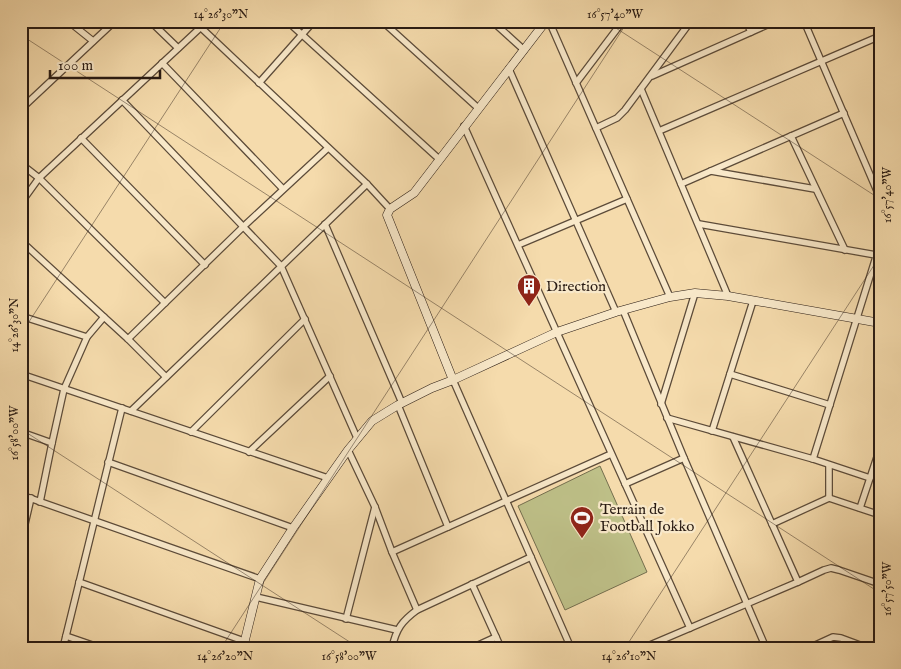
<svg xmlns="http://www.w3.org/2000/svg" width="901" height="669" font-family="'IM FELL English',serif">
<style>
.green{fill:#bec088;stroke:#746e4e}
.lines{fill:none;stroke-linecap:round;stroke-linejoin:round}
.street-casing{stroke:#5c4b39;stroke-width:8}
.secondary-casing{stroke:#291b13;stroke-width:9}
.street{stroke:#f8e8c9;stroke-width:5.5}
.secondary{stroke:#f8e8c9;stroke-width:8}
.ticks{fill:none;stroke:#291b13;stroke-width:1;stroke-opacity:0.45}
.labels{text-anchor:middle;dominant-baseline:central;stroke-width:4.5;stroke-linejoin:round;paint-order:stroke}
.poi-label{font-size:15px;fill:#291b13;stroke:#f8e8c9;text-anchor:start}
.neatline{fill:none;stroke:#291b13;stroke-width:2}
.ticks-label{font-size:12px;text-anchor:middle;fill:#291b13}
</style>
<rect width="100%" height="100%" fill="#f5dbac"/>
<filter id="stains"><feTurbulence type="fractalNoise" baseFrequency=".004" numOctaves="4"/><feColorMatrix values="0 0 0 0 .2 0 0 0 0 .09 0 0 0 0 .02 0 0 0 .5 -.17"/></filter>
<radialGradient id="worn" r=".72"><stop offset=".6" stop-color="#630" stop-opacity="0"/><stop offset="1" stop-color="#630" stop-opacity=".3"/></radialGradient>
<polygon class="green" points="600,466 647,572 565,610 518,506"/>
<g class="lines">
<g class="street-casing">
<g id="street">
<polyline points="68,21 93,41"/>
<polyline points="150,21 178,48"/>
<polyline points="194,21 367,184 390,209"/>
<polyline points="287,21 439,159"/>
<polyline points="382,21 478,108"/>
<polyline points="492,21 524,50"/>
<polyline points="549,21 670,297"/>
<polyline points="746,21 751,32"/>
<polyline points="804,21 880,198"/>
<polyline points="877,38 880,45"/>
<polyline points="162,63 283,189"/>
<polyline points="509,69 616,312"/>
<polyline points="652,76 776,21"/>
<polyline points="259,83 314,21"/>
<polyline points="576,83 623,21"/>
<polyline points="641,89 728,296"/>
<polyline points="122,100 281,266 357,438"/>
<polyline points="21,109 115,21"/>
<polyline points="464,126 690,628"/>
<polyline points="596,128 617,118 625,110 688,25 695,21"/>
<polyline points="659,131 880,36"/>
<polyline points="791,136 845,250"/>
<polyline points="81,138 205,265"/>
<polyline points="21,164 39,178 165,303"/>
<polyline points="711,171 815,189"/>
<polyline points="681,184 844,113"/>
<polyline points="21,203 39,178 200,28"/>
<polyline points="325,224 402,403"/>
<polyline points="699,224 876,255"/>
<polyline points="21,241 128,339 166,377"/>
<polyline points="518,245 627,199"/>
<polyline points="623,310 684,458 766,648"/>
<polyline points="21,316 87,337"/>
<polyline points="128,339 244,226 328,148"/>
<polyline points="21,374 328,478"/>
<polyline points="730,374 830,405"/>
<polyline points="453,380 571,648"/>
<polyline points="661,404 695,293"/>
<polyline points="398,405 448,527"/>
<polyline points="131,411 367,184"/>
<polyline points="667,418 813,459 870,478"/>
<polyline points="712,431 753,301"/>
<polyline points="21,432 52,443"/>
<polyline points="191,432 305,319"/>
<polyline points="733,437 798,582"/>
<polyline points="348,450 375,507 392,552 417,610"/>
<polyline points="249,452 330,376"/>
<polyline points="813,459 880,244"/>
<polyline points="108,462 293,528"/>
<polyline points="829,465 829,498"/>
<polyline points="625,484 684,458"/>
<polyline points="21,495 260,579"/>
<polyline points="40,502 52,443 64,389 87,337 104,317"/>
<polyline points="860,508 880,448"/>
<polyline points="772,524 829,498 880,515"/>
<polyline points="21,541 31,498"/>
<polyline points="392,552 611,454"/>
<polyline points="79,582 244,641"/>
<polyline points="472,584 501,648"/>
<polyline points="256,597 397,630"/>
<polyline points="346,619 375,507"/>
<polyline points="66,636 101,648"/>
<polyline points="63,648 122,408"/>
<path d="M392 648C396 629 402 621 417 610L531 557"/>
<polyline points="472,648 496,637"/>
<polyline points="643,648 798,582 824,570 831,568 839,570 880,584"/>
<polyline points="809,648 833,637 841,638 868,648"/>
</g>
</g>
<g class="secondary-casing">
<g id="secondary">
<polyline points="453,380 387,215 390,209 414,193 546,21"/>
<polyline points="243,648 260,579 293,528 348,450 372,421 398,405 432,388 453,380 557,332 616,312 670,297 695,293 728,296 880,323"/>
</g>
</g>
<use href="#street" class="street"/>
<use href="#secondary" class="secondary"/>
</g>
<path class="ticks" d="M605 21 880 199M21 35 880 593M21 334 225 21M21 429 359 648M221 648 628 21M625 648 880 256"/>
<defs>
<g id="building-pin" transform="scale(1.25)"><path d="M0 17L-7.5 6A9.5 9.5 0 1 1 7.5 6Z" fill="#8f2418" stroke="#f8e8c9"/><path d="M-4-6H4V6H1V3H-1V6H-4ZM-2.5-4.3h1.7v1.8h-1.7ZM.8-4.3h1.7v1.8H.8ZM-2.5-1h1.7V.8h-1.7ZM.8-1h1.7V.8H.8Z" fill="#fff"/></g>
<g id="stadium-pin" transform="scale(1.25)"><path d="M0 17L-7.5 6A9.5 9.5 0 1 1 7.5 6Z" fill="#8f2418" stroke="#f8e8c9"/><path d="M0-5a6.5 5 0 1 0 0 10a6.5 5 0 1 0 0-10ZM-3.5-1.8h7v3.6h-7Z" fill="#fff"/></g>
</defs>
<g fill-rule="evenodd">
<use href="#building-pin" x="529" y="286"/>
<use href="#stadium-pin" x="582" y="518"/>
</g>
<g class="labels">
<g class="poi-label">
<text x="546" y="286">Direction</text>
<text x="600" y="509">Terrain de<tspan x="600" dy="17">Football Jokko</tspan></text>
</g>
</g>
<rect width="901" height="669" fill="none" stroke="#f5dbac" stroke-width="55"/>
<path d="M50 70v8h110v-8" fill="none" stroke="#291b13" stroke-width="2.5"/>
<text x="58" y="70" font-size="15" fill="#291b13" stroke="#f8e8c9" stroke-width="4" paint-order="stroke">100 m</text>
<rect x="28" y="28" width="846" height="614" class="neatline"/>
<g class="ticks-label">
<text x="221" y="18">14°26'30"N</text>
<text x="615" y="18">16°57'40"W</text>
<text transform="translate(887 195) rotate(-90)" y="4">16°57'40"W</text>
<text transform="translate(14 325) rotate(-90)" y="4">14°26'30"N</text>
<text transform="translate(14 433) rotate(-90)" y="4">16°58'00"W</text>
<text transform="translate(887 589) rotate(-90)" y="4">16°57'50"W</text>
<text x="225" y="660">14°26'20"N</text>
<text x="349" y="660">16°58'00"W</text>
<text x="629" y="660">14°26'10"N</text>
</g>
<rect width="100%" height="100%" filter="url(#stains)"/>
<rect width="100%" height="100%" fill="url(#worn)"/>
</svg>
